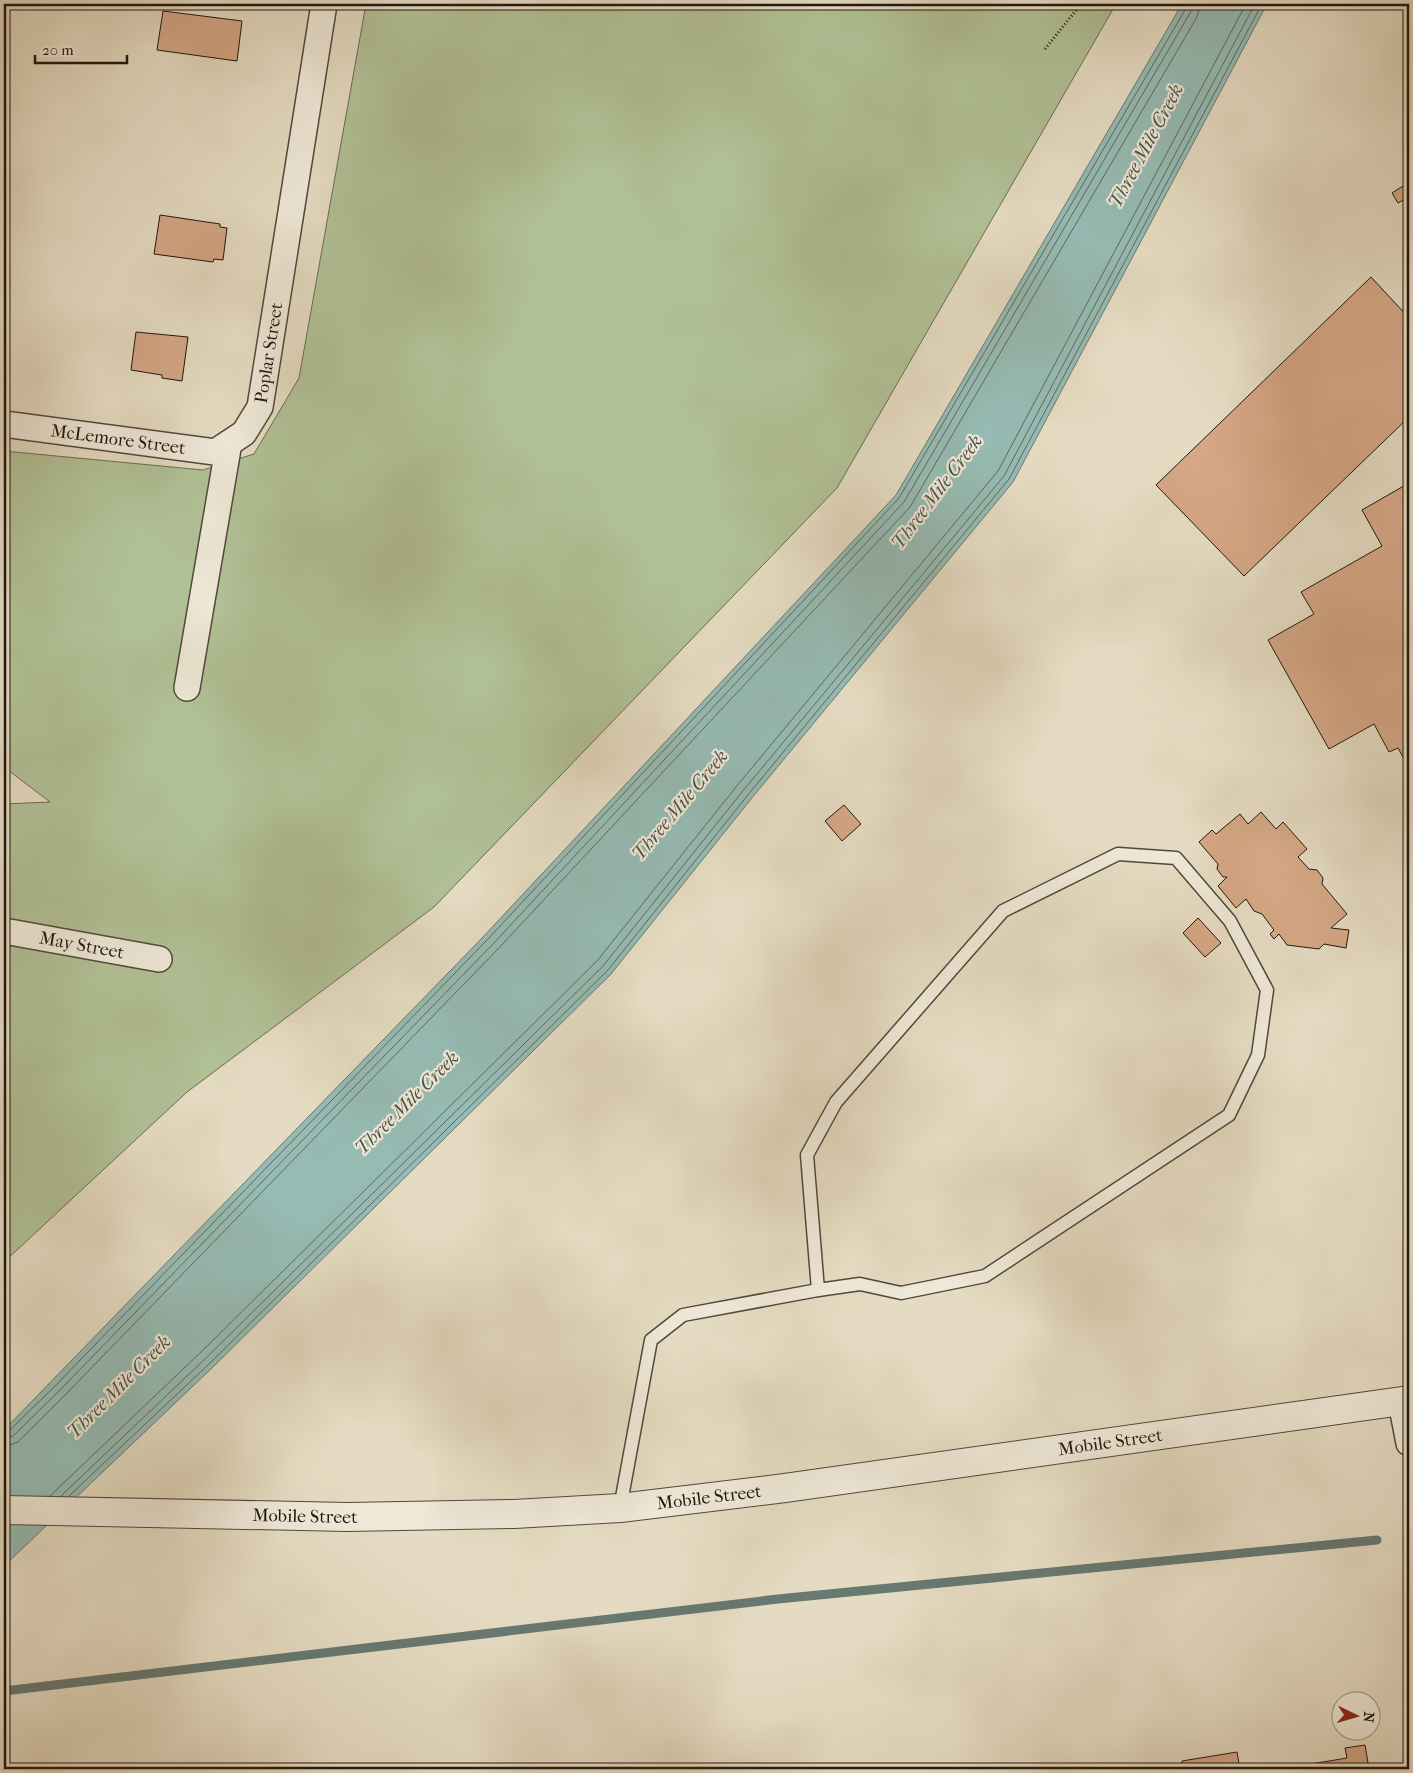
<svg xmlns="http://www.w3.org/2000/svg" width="1413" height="1773" font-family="'IM FELL French Canon',serif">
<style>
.green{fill:#b1c196;stroke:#686c52}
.water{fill:#96bbb3;stroke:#677971}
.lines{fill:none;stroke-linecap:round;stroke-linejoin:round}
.shore{stroke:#5b6960;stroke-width:1}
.stream{stroke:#677971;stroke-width:9}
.building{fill:#d5a786;stroke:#20170e}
.service-casing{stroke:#51483b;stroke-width:15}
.minor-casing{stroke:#51483b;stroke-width:28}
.tertiary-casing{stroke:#51483b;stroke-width:30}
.path{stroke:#20170e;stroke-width:3;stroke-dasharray:1 2.5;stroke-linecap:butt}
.service{stroke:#eee8d7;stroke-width:12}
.minor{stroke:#eee8d7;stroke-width:25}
.tertiary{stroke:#eee8d7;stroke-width:28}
.labels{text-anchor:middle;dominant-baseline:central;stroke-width:4.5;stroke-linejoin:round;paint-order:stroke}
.street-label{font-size:18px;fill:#20170e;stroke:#eee8d7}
.water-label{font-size:19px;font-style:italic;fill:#495048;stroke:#eee8d7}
</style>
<rect width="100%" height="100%" fill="#e5dbc2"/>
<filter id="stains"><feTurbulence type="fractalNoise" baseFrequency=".004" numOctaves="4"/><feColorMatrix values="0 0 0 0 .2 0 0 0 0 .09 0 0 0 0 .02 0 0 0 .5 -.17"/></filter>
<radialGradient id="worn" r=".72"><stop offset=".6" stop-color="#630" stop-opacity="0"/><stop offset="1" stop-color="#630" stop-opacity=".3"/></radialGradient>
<polygon class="green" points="366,4 1116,4 837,488 434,907 187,1092 4,1262 4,804 50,802 4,767 4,451 203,470 254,454 299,378"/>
<polygon class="water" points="1182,4 1267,4 1013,482 751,799 611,974 214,1366 4,1566 4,1430 483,937 896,495"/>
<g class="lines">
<g class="shore">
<polyline points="4,1433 9,1431 57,1384 487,940 899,498 1185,10 1186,4"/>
<polyline points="4,1439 13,1436 61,1389 492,945 904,502 1190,13 1193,4"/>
<polyline points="4,1447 18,1442 66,1394 497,950 910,507 1197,17 1200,4"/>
<polyline points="50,1496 201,1352 597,961 736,787 998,471 1246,4"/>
<polyline points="61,1496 207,1357 603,966 742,792 1004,476 1255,4"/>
<polyline points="69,1496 211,1362 608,970 747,796 1009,479 1262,4"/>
</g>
<polyline class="stream" points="4,1691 778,1599 1377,1540"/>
</g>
<g class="building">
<polygon points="163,11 242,21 237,61 157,50"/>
<polygon points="1403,186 1409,197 1398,203 1392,193"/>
<polygon points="160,215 220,224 220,227 227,228 223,260 214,259 213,262 154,254"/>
<polygon points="1371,277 1409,318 1409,417 1244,576 1156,485"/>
<polygon points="136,332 188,337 182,381 162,378 162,375 131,370"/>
<polygon points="1409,483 1409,768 1398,748 1389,752 1374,724 1329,749 1268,640 1314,614 1301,592 1382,546 1362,510"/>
<polygon points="844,805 861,824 842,841 825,821"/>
<polygon points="1261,812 1276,829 1283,822 1307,849 1298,857 1309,869 1317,870 1323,878 1322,884 1347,914 1331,928 1349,930 1346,948 1324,944 1319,949 1287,945 1279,934 1274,939 1270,934 1274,930 1262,914 1254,911 1246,899 1236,908 1218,886 1227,877 1223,877 1217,869 1218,864 1199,842 1212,830 1216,834 1240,814 1248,824"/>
<polygon points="1198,918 1221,943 1205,957 1183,933"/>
<polygon points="1365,1745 1369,1769 1384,1767 1384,1769 1305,1769 1305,1765 1347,1758 1345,1748"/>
<polygon points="1237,1752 1240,1769 1183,1769 1182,1761"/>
</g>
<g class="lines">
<g class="service-casing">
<g id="service">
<polygon points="1118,854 1176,858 1230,921 1267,990 1258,1055 1229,1115 985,1276 901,1293 860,1284 818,1290 807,1155 836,1102 1003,911"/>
<polyline points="620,1508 651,1340 683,1315 818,1290"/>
</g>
</g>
<g class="minor-casing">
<g id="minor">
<path id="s1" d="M4 424 215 452 229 443"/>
<path id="s2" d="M187 688 229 443 244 433 260 407 324 4"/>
<path id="s3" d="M4 931 159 959"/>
<polyline points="1401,1402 1409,1443"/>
</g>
</g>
<g class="tertiary-casing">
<g id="tertiary">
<path id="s4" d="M4 1510 348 1517 514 1514 620 1508 785 1488 1409 1400"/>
</g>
</g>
<polyline class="path" points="1045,49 1081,4"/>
<use href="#service" class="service"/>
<use href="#minor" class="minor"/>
<use href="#tertiary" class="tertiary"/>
</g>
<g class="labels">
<g class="street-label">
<text stroke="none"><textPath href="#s2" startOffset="352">Poplar Street</textPath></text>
<text stroke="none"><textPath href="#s1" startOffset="115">McLemore Street</textPath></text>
<text stroke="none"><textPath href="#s3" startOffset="79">May Street</textPath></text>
<text stroke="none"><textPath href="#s4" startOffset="1111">Mobile Street</textPath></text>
<text stroke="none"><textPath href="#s4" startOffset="706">Mobile Street</textPath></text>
<text stroke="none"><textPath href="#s4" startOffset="301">Mobile Street</textPath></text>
</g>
<g class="water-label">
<text transform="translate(1146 146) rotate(-62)">Three Mile Creek</text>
<text transform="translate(937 492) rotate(-53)">Three Mile Creek</text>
<text transform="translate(680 805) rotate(-50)">Three Mile Creek</text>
<text transform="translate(407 1103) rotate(-45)">Three Mile Creek</text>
<text transform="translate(119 1387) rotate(-45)">Three Mile Creek</text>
</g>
</g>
<rect width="1413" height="1773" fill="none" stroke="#e5dbc2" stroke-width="20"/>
<rect x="5" y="5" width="1403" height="1763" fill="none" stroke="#20170e" stroke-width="2.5"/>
<rect x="10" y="10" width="1393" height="1753" fill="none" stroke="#20170e"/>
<g transform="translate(1356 1716) rotate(95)"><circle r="24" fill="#eee8d7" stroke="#9c9487"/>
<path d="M0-4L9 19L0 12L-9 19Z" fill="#8f2418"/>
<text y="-8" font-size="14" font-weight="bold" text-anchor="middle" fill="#20170e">N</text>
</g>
<path d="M35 55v8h92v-8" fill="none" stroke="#20170e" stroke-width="2.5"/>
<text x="42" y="55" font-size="15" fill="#20170e" stroke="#eee8d7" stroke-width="4" paint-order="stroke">20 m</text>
<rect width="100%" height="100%" filter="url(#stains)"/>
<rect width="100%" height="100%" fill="url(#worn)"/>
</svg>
